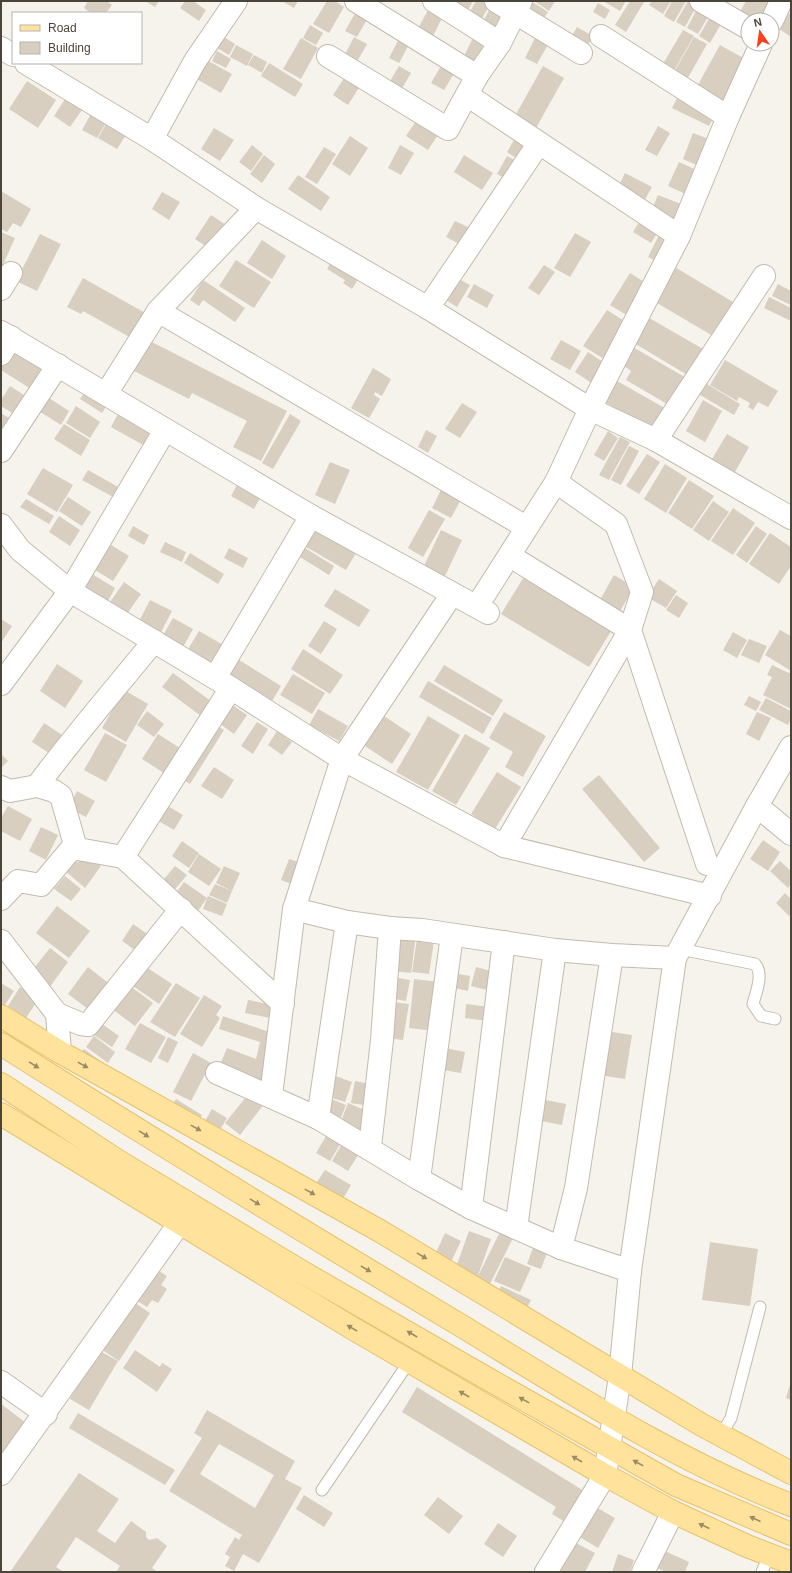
<svg xmlns="http://www.w3.org/2000/svg" width="792" height="1573" font-family="Arial,sans-serif">
<style>
.building{fill:#d8cfc1;fill-rule:evenodd}
.lines{fill:none;stroke-linecap:round;stroke-linejoin:round}
.lane-casing{stroke:#c2bbae;stroke-width:13}
.street-casing{stroke:#c2bbae;stroke-width:24}
.primary-casing{stroke:#e6c16a;stroke-width:24}
.lane{stroke:#fff;stroke-width:11}
.street{stroke:#fff;stroke-width:22}
.primary{stroke:#ffe39c;stroke-width:22}
.oneway{fill:#9c8c66}
</style>
<rect width="100%" height="100%" fill="#f6f3ec"/>
<g class="building">
<polygon points="88,1 107,1 112,5 106,13 91,13 84,8"/>
<polygon points="145,1 159,1 155,7"/>
<polygon points="185,1 193,1 206,10 199,21 180,8"/>
<polygon points="282,1 298,1 294,8"/>
<polygon points="327,1 335,1 344,7 329,33 313,24"/>
<polygon points="439,1 473,1 464,17"/>
<polygon points="476,1 492,1 477,27 465,20"/>
<polygon points="531,1 548,12 540,24 518,11"/>
<polygon points="534,1 555,1 549,11"/>
<polygon points="603,1 626,1 620,11"/>
<polygon points="630,1 644,2 626,32 615,25"/>
<polygon points="652,1 671,1 663,14 649,5"/>
<polygon points="672,1 686,1 674,22 664,16"/>
<polygon points="688,1 697,5 685,27 676,22"/>
<polygon points="746,1 776,1 765,20 736,19"/>
<polygon points="432,3 446,10 432,38 417,30"/>
<polygon points="493,3 507,10 493,36 479,29"/>
<polygon points="598,3 610,10 605,19 593,12"/>
<polygon points="698,7 710,13 698,34 687,28"/>
<polygon points="358,8 370,14 357,37 345,31"/>
<polygon points="785,11 791,15 791,37 775,26"/>
<polygon points="710,17 721,24 710,43 699,36"/>
<polygon points="310,25 323,33 316,45 303,38"/>
<polygon points="577,27 593,36 585,50 569,41"/>
<polygon points="683,30 694,36 671,76 660,69"/>
<polygon points="476,32 490,40 476,67 462,60"/>
<polygon points="402,33 412,39 399,63 389,58"/>
<polygon points="537,34 550,41 537,64 525,58"/>
<polygon points="224,37 235,44 229,55 217,48"/>
<polygon points="354,37 367,44 354,67 342,60"/>
<polygon points="694,37 707,44 685,83 672,76"/>
<polygon points="301,38 318,48 301,79 283,69"/>
<polygon points="236,45 253,54 247,66 230,57"/>
<polygon points="720,45 747,60 721,107 694,92"/>
<polygon points="217,51 231,59 226,68 212,61"/>
<polygon points="254,55 267,62 262,73 248,65"/>
<polygon points="203,58 232,74 221,93 193,77"/>
<polygon points="445,59 458,67 444,90 431,83"/>
<polygon points="269,63 303,84 295,97 261,76"/>
<polygon points="399,66 411,73 398,95 386,88"/>
<polygon points="543,66 564,78 536,128 515,116"/>
<polygon points="345,77 360,86 348,105 333,95"/>
<polygon points="27,81 56,100 38,128 9,109"/>
<polygon points="678,96 715,115 709,126 672,108"/>
<polygon points="65,99 82,110 70,127 54,116"/>
<polygon points="92,112 107,121 97,138 82,130"/>
<polygon points="416,121 438,135 428,150 406,136"/>
<polygon points="106,124 126,135 117,149 98,138"/>
<polygon points="658,126 670,133 657,156 645,150"/>
<polygon points="214,128 234,140 220,161 201,149"/>
<polygon points="693,133 714,141 703,168 683,159"/>
<polygon points="517,135 529,143 519,160 507,152"/>
<polygon points="350,136 368,148 350,176 332,164"/>
<polygon points="252,145 263,154 251,171 239,162"/>
<polygon points="400,145 414,153 401,175 388,168"/>
<polygon points="324,147 336,154 317,184 305,177"/>
<polygon points="264,155 275,164 262,183 250,174"/>
<polygon points="464,155 493,173 482,190 454,172"/>
<polygon points="507,156 518,162 508,180 497,174"/>
<polygon points="679,162 701,172 690,196 668,186"/>
<polygon points="625,173 652,187 643,203 617,190"/>
<polygon points="298,175 330,197 321,211 288,189"/>
<polygon points="1,191 31,209 21,227 13,223 7,232 1,229"/>
<polygon points="162,192 180,202 169,220 152,209"/>
<polygon points="658,195 681,204 673,223 650,214"/>
<polygon points="211,215 226,225 210,249 195,239"/>
<polygon points="641,219 659,230 651,243 633,232"/>
<polygon points="455,221 474,230 465,247 446,237"/>
<polygon points="662,229 676,236 662,264 648,257"/>
<polygon points="1,232 15,238 1,269"/>
<polygon points="575,233 591,242 570,277 554,268"/>
<polygon points="40,234 61,244 37,291 16,281"/>
<polygon points="262,240 286,256 272,279 247,263"/>
<polygon points="334,257 362,273 352,289 343,283 345,280 327,269"/>
<polygon points="236,260 271,282 254,308 219,286"/>
<polygon points="544,265 555,272 539,295 528,288"/>
<polygon points="673,266 738,305 718,339 652,300"/>
<polygon points="630,273 651,286 633,319 610,305"/>
<polygon points="83,278 147,314 133,339 83,311 81,314 67,307"/>
<polygon points="459,279 470,285 457,307 446,300"/>
<polygon points="203,280 245,308 235,322 203,300 199,306 190,300"/>
<polygon points="474,284 494,295 487,308 467,297"/>
<polygon points="778,284 791,291 791,305 772,296"/>
<polygon points="769,297 791,308 791,321 764,308"/>
<polygon points="607,310 632,326 609,362 583,346"/>
<polygon points="644,315 710,353 694,379 629,340"/>
<polygon points="148,340 287,411 261,461 233,447 247,421 192,393 189,399 132,370"/>
<polygon points="561,340 581,351 570,370 550,359"/>
<polygon points="11,346 45,367 31,389 1,370 1,361"/>
<polygon points="631,346 690,380 674,408 626,380 631,371 621,364"/>
<polygon points="588,352 606,364 593,384 575,372"/>
<polygon points="725,360 778,391 768,407 758,402 753,410 748,407 750,403 739,397 737,401 710,385"/>
<polygon points="373,368 391,379 382,396 375,392 374,395 380,399 369,418 351,408"/>
<polygon points="617,381 670,411 657,433 605,402"/>
<polygon points="702,381 740,404 734,415 695,392"/>
<polygon points="10,386 30,399 19,417 1,406 1,400"/>
<polygon points="87,389 109,402 102,413 80,399"/>
<polygon points="46,396 69,411 61,425 37,410"/>
<polygon points="703,400 722,411 705,442 686,431"/>
<polygon points="462,403 477,412 460,438 445,429"/>
<polygon points="76,406 100,422 90,438 66,423"/>
<polygon points="1,413 15,422 1,438"/>
<polygon points="118,414 150,432 143,445 111,427"/>
<polygon points="290,414 301,421 273,469 262,463"/>
<polygon points="64,424 90,440 81,456 54,439"/>
<polygon points="426,430 437,436 428,453 418,447"/>
<polygon points="608,431 618,438 604,461 594,455"/>
<polygon points="727,434 749,447 735,472 712,459"/>
<polygon points="620,437 630,442 609,480 599,475"/>
<polygon points="629,446 639,451 621,485 611,480"/>
<polygon points="647,454 660,462 639,494 626,486"/>
<polygon points="330,462 350,470 335,504 315,495"/>
<polygon points="665,464 687,478 666,513 644,499"/>
<polygon points="43,468 73,485 57,512 27,494"/>
<polygon points="88,470 120,488 115,498 82,480"/>
<polygon points="689,480 714,496 692,529 668,513"/>
<polygon points="445,482 465,492 451,518 432,508"/>
<polygon points="238,483 261,496 254,509 231,496"/>
<polygon points="68,497 91,512 82,526 59,511"/>
<polygon points="26,499 54,516 49,524 20,507"/>
<polygon points="713,501 729,512 709,541 693,530"/>
<polygon points="733,508 755,523 733,555 711,541"/>
<polygon points="429,510 445,519 423,557 408,548"/>
<polygon points="59,516 80,530 70,546 49,532"/>
<polygon points="314,522 359,548 346,570 301,544"/>
<polygon points="133,526 149,535 144,545 128,536"/>
<polygon points="756,526 767,534 747,563 736,555"/>
<polygon points="441,530 462,540 445,576 424,566"/>
<polygon points="770,533 791,547 791,566 779,584 749,564"/>
<polygon points="165,542 186,552 182,562 160,552"/>
<polygon points="111,545 129,556 113,581 95,570"/>
<polygon points="229,548 248,558 243,568 224,558"/>
<polygon points="305,548 334,566 329,575 300,557"/>
<polygon points="190,553 224,574 218,584 184,563"/>
<polygon points="92,574 115,588 106,605 82,591"/>
<polygon points="525,575 613,628 589,667 501,614"/>
<polygon points="614,575 634,587 620,611 600,600"/>
<polygon points="659,579 677,591 666,608 647,597"/>
<polygon points="124,582 141,594 127,614 110,602"/>
<polygon points="335,589 370,610 359,627 324,606"/>
<polygon points="676,595 688,603 679,618 666,610"/>
<polygon points="150,600 172,611 158,638 136,627"/>
<polygon points="173,618 193,629 181,651 161,639"/>
<polygon points="1,619 12,626 1,643"/>
<polygon points="324,621 337,629 321,654 308,646"/>
<polygon points="780,630 791,636 791,671 765,655"/>
<polygon points="199,631 225,646 211,671 184,656"/>
<polygon points="733,632 747,640 737,658 723,650"/>
<polygon points="749,639 767,646 759,663 741,655"/>
<polygon points="303,649 343,675 330,694 291,669"/>
<polygon points="236,658 281,686 269,706 224,678"/>
<polygon points="57,664 83,681 65,708 40,691"/>
<polygon points="444,665 503,700 493,716 434,681"/>
<polygon points="772,665 791,674 791,709 763,695 772,677 767,675"/>
<polygon points="173,673 216,705 205,719 162,687"/>
<polygon points="293,674 325,693 312,714 280,695"/>
<polygon points="428,681 492,718 483,734 419,697"/>
<polygon points="124,690 148,704 126,742 102,728"/>
<polygon points="749,696 761,702 756,711 744,705"/>
<polygon points="766,698 791,711 791,719 788,725 759,710"/>
<polygon points="228,702 247,715 234,734 216,721"/>
<polygon points="318,709 348,726 339,741 309,725"/>
<polygon points="147,711 164,724 154,737 137,725"/>
<polygon points="378,712 411,734 392,764 359,742"/>
<polygon points="504,712 546,736 523,777 505,767 513,752 489,738"/>
<polygon points="757,712 771,718 759,741 746,734"/>
<polygon points="428,716 460,735 428,790 396,772"/>
<polygon points="211,722 224,730 190,784 177,776"/>
<polygon points="257,722 268,729 253,754 241,746"/>
<polygon points="44,723 62,735 49,753 32,742"/>
<polygon points="277,731 292,742 282,755 268,745"/>
<polygon points="105,733 127,745 106,782 84,770"/>
<polygon points="158,734 183,750 167,775 142,759"/>
<polygon points="465,734 490,748 456,805 432,791"/>
<polygon points="1,754 8,761 1,768"/>
<polygon points="214,767 234,780 222,799 201,786"/>
<polygon points="497,772 521,787 495,829 471,814"/>
<polygon points="599,775 660,848 644,862 582,789"/>
<polygon points="77,791 95,801 86,817 69,808"/>
<polygon points="161,802 183,815 174,830 152,817"/>
<polygon points="8,806 32,819 20,841 1,831 1,818"/>
<polygon points="41,827 58,835 46,860 29,851"/>
<polygon points="763,840 780,852 768,871 750,859"/>
<polygon points="182,841 199,853 189,868 172,856"/>
<polygon points="199,854 221,869 209,886 188,872"/>
<polygon points="88,859 101,866 85,888 64,870 73,863"/>
<polygon points="289,859 302,863 294,885 281,880"/>
<polygon points="780,861 791,871 791,884 788,888 770,871"/>
<polygon points="175,866 187,875 171,894 159,885"/>
<polygon points="224,866 240,873 232,891 216,883"/>
<polygon points="65,876 81,889 71,901 54,889"/>
<polygon points="184,882 207,898 196,914 172,898"/>
<polygon points="215,884 232,891 227,903 209,895"/>
<polygon points="785,893 791,899 791,914 789,916 776,903"/>
<polygon points="208,896 227,904 222,916 203,909"/>
<polygon points="57,906 90,931 69,958 36,933"/>
<polygon points="133,924 153,938 142,955 122,941"/>
<polygon points="398,932 416,935 411,973 393,971"/>
<polygon points="418,932 435,935 429,974 412,972"/>
<polygon points="50,948 68,962 49,988 30,973"/>
<polygon points="143,965 172,984 159,1004 130,984"/>
<polygon points="88,967 112,986 92,1012 68,994"/>
<polygon points="476,967 495,972 491,991 471,986"/>
<polygon points="452,973 470,976 468,991 450,987"/>
<polygon points="393,977 410,980 406,1001 389,998"/>
<polygon points="414,979 440,982 434,1031 409,1028"/>
<polygon points="1,983 14,991 1,1011"/>
<polygon points="176,983 200,998 175,1037 150,1022"/>
<polygon points="130,986 153,1003 135,1026 112,1009"/>
<polygon points="20,987 38,1000 26,1018 8,1006"/>
<polygon points="204,995 222,1006 216,1015 220,1018 202,1047 180,1034"/>
<polygon points="248,1000 273,1005 270,1018 245,1013"/>
<polygon points="392,1002 409,1004 403,1040 386,1038"/>
<polygon points="466,1004 490,1007 488,1021 465,1018"/>
<polygon points="223,1016 275,1034 269,1084 219,1067 227,1048 256,1059 260,1042 219,1029"/>
<polygon points="140,1023 166,1037 151,1063 125,1049"/>
<polygon points="102,1024 119,1036 112,1047 94,1035"/>
<polygon points="606,1031 632,1035 625,1079 599,1075"/>
<polygon points="94,1036 115,1052 108,1063 86,1047"/>
<polygon points="168,1037 178,1042 168,1063 158,1058"/>
<polygon points="440,1047 465,1052 461,1073 437,1069"/>
<polygon points="84,1049 106,1065 77,1058"/>
<polygon points="193,1053 211,1063 191,1101 173,1092"/>
<polygon points="333,1075 352,1082 345,1102 326,1096"/>
<polygon points="355,1081 375,1085 370,1106 351,1103"/>
<polygon points="250,1092 265,1103 240,1135 225,1123"/>
<polygon points="329,1098 346,1105 339,1122 322,1116"/>
<polygon points="176,1099 202,1115 196,1126 170,1109"/>
<polygon points="540,1099 566,1104 562,1125 536,1120"/>
<polygon points="348,1103 367,1111 359,1132 340,1124"/>
<polygon points="212,1109 227,1118 217,1135 202,1126"/>
<polygon points="328,1133 342,1141 330,1161 316,1153"/>
<polygon points="343,1142 360,1152 348,1171 332,1161"/>
<polygon points="325,1170 351,1185 340,1204 313,1188"/>
<polygon points="502,1228 515,1234 487,1290 474,1284"/>
<polygon points="469,1231 491,1239 477,1278 455,1270"/>
<polygon points="445,1233 461,1241 450,1264 434,1257"/>
<polygon points="710,1242 758,1249 750,1306 702,1300"/>
<polygon points="534,1245 548,1250 541,1269 527,1264"/>
<polygon points="505,1257 531,1268 520,1292 494,1281"/>
<polygon points="154,1268 167,1276 161,1285 167,1289 158,1303 152,1300 147,1307 134,1299"/>
<polygon points="501,1286 531,1300 525,1312 495,1298"/>
<polygon points="132,1301 150,1313 119,1361 101,1349"/>
<polygon points="98,1350 118,1361 89,1410 70,1399"/>
<polygon points="135,1350 160,1367 162,1363 172,1369 157,1392 123,1368"/>
<polygon points="791,1381 791,1400 786,1398"/>
<polygon points="417,1387 584,1491 565,1522 552,1514 556,1507 402,1412"/>
<polygon points="1,1404 30,1426 1,1463"/>
<path d="M207 1410 295 1461 285 1479 302 1488 259 1563 243 1554 234 1571 225 1566 230 1557 225 1554 235 1537 239 1540 242 1535 169 1491 202 1438 194 1433ZM219 1444 274 1475 255 1508 200 1474Z"/>
<polygon points="78,1413 175,1470 165,1485 69,1428"/>
<polygon points="79,1473 119,1499 97,1531 115,1543 131,1521 146,1532 146,1537 149,1540 157,1538 167,1546 152,1568 158,1572 116,1572 120,1566 76,1537 56,1567 64,1572 10,1572"/>
<polygon points="304,1495 333,1513 324,1527 296,1509"/>
<polygon points="438,1497 463,1516 449,1534 424,1515"/>
<polygon points="594,1506 615,1518 598,1548 578,1536"/>
<polygon points="498,1523 517,1536 503,1557 484,1544"/>
<polygon points="574,1542 595,1553 585,1572 558,1572"/>
<polygon points="656,1547 689,1562 685,1572 666,1572 648,1564"/>
<polygon points="618,1554 634,1560 630,1572 612,1572"/>
</g>
<g class="lines">
<g class="lane-casing">
<g id="lane">
<path d="M680 949 755 964C764 974 756 992 753 1004L761 1016 775 1019"/>
<polyline points="721,1435 731,1418 760,1307"/>
<polyline points="322,1490 409,1362"/>
<polyline points="762,1572 769,1555"/>
</g>
</g>
<g class="street-casing">
<g id="street">
<polyline points="356,1 477,76"/>
<polyline points="434,1 500,43"/>
<polyline points="496,1 581,53"/>
<polyline points="701,1 748,28"/>
<polyline points="772,21 781,1"/>
<polyline points="601,36 728,117"/>
<polyline points="1,48 13,55"/>
<polyline points="328,56 448,129 477,76 500,43 521,1"/>
<polyline points="26,63 152,139 256,208 428,308 590,409 656,440 791,518"/>
<polyline points="467,95 679,236"/>
<polyline points="152,139 195,61 236,1"/>
<polyline points="1,289 11,273"/>
<polyline points="428,308 539,143"/>
<polyline points="158,311 526,527"/>
<polyline points="1,332 311,516 488,613"/>
<polyline points="1,354 11,337"/>
<polyline points="106,394 158,311 256,208"/>
<polyline points="656,440 764,276"/>
<polyline points="1,451 58,365"/>
<polyline points="1,525 20,550 70,591 215,678 342,759 504,846 710,896"/>
<polyline points="510,556 630,630 707,864"/>
<polyline points="477,606 556,482 590,409 679,236 728,117 761,44"/>
<polyline points="215,678 311,516"/>
<polyline points="1,684 70,591 165,430"/>
<path d="M37 786C74 736 115 689 154 641"/>
<polyline points="1,787 10,791 37,786 54,791 61,796 76,848"/>
<polyline points="757,806 791,834"/>
<polyline points="504,846 630,630 642,592 616,524 556,482"/>
<polyline points="123,857 231,688"/>
<polyline points="1,899 18,881 41,885 72,848 123,857 283,1004"/>
<polyline points="294,909 347,922 390,928 422,930 555,950 612,955 675,958"/>
<polyline points="1,941 57,1014 60,1052"/>
<polyline points="57,1014 81,1024 88,1025 181,909"/>
<polyline points="217,1073 318,1118 419,1179 471,1208 561,1248 630,1271"/>
<polyline points="271,1096 294,909 342,759 452,594"/>
<polyline points="318,1118 347,922"/>
<polyline points="370,1147 382,1040 390,928"/>
<polyline points="419,1179 452,935"/>
<polyline points="471,1208 504,942"/>
<polyline points="516,1228 555,950"/>
<polyline points="561,1248 576,1188 612,955"/>
<polyline points="1,1382 46,1414"/>
<polyline points="1,1474 179,1224"/>
<polyline points="546,1572 605,1475 620,1376 630,1271 675,958 757,806 791,747"/>
<polyline points="643,1572 673,1512"/>
</g>
</g>
<g class="primary-casing">
<g id="primary">
<polyline points="1,1016 60,1052 380,1231 702,1425 791,1473"/>
<path d="M1 1044C153 1140 306 1233 460 1325 567 1390 674 1460 791 1505"/>
<polyline points="1,1084 118,1161 304,1273 488,1379 676,1485 791,1534"/>
<polyline points="1,1114 352,1328 605,1475 673,1512 747,1546 791,1563"/>
</g>
</g>
<use href="#lane" class="lane"/>
<use href="#street" class="street"/>
<use href="#primary" class="primary"/>
</g>
<defs><path id="oneway-solid" d="M-6-.8H1V-3.2L6.5 0L1 3.2V.8H-6Z"/></defs>
<g class="oneway">
<use href="#oneway-solid" transform="translate(34 1065) rotate(32)"/>
<use href="#oneway-solid" transform="translate(83 1065) rotate(29)"/>
<use href="#oneway-solid" transform="translate(196 1128) rotate(29)"/>
<use href="#oneway-solid" transform="translate(144 1134) rotate(32)"/>
<use href="#oneway-solid" transform="translate(310 1192) rotate(29)"/>
<use href="#oneway-solid" transform="translate(255 1202) rotate(31)"/>
<use href="#oneway-solid" transform="translate(422 1256) rotate(31)"/>
<use href="#oneway-solid" transform="translate(366 1269) rotate(31)"/>
<use href="#oneway-solid" transform="translate(352 1328) rotate(-149)"/>
<use href="#oneway-solid" transform="translate(412 1334) rotate(-150)"/>
<use href="#oneway-solid" transform="translate(464 1394) rotate(-150)"/>
<use href="#oneway-solid" transform="translate(524 1400) rotate(-151)"/>
<use href="#oneway-solid" transform="translate(577 1459) rotate(-150)"/>
<use href="#oneway-solid" transform="translate(638 1463) rotate(-151)"/>
<use href="#oneway-solid" transform="translate(755 1519) rotate(-156)"/>
<use href="#oneway-solid" transform="translate(704 1526) rotate(-155)"/>
</g>
<rect width="792" height="1573" fill="none" stroke="#4b4439" stroke-width="4"/>
<rect x="12" y="12" width="130" height="52" fill="#ffffff" stroke="#b7b4b0"/>
<rect x="20" y="25" width="20" height="6" fill="#ffe39c" stroke="#b7b4b0"/>
<text x="48" y="32" font-size="12" fill="#4b4439">Road</text>
<rect x="20" y="42" width="20" height="12" fill="#d8cfc1" stroke="#b7b4b0"/>
<text x="48" y="52" font-size="12" fill="#4b4439">Building</text>
<g transform="translate(760 32) rotate(347)"><circle r="19" fill="#ffffff" stroke="#b7b4b0"/>
<path d="M0-3L7 15L0 10L-7 15Z" fill="#fc3f1d"/>
<text y="-6" font-size="11" font-weight="bold" text-anchor="middle" fill="#4b4439">N</text>
</g>
</svg>
